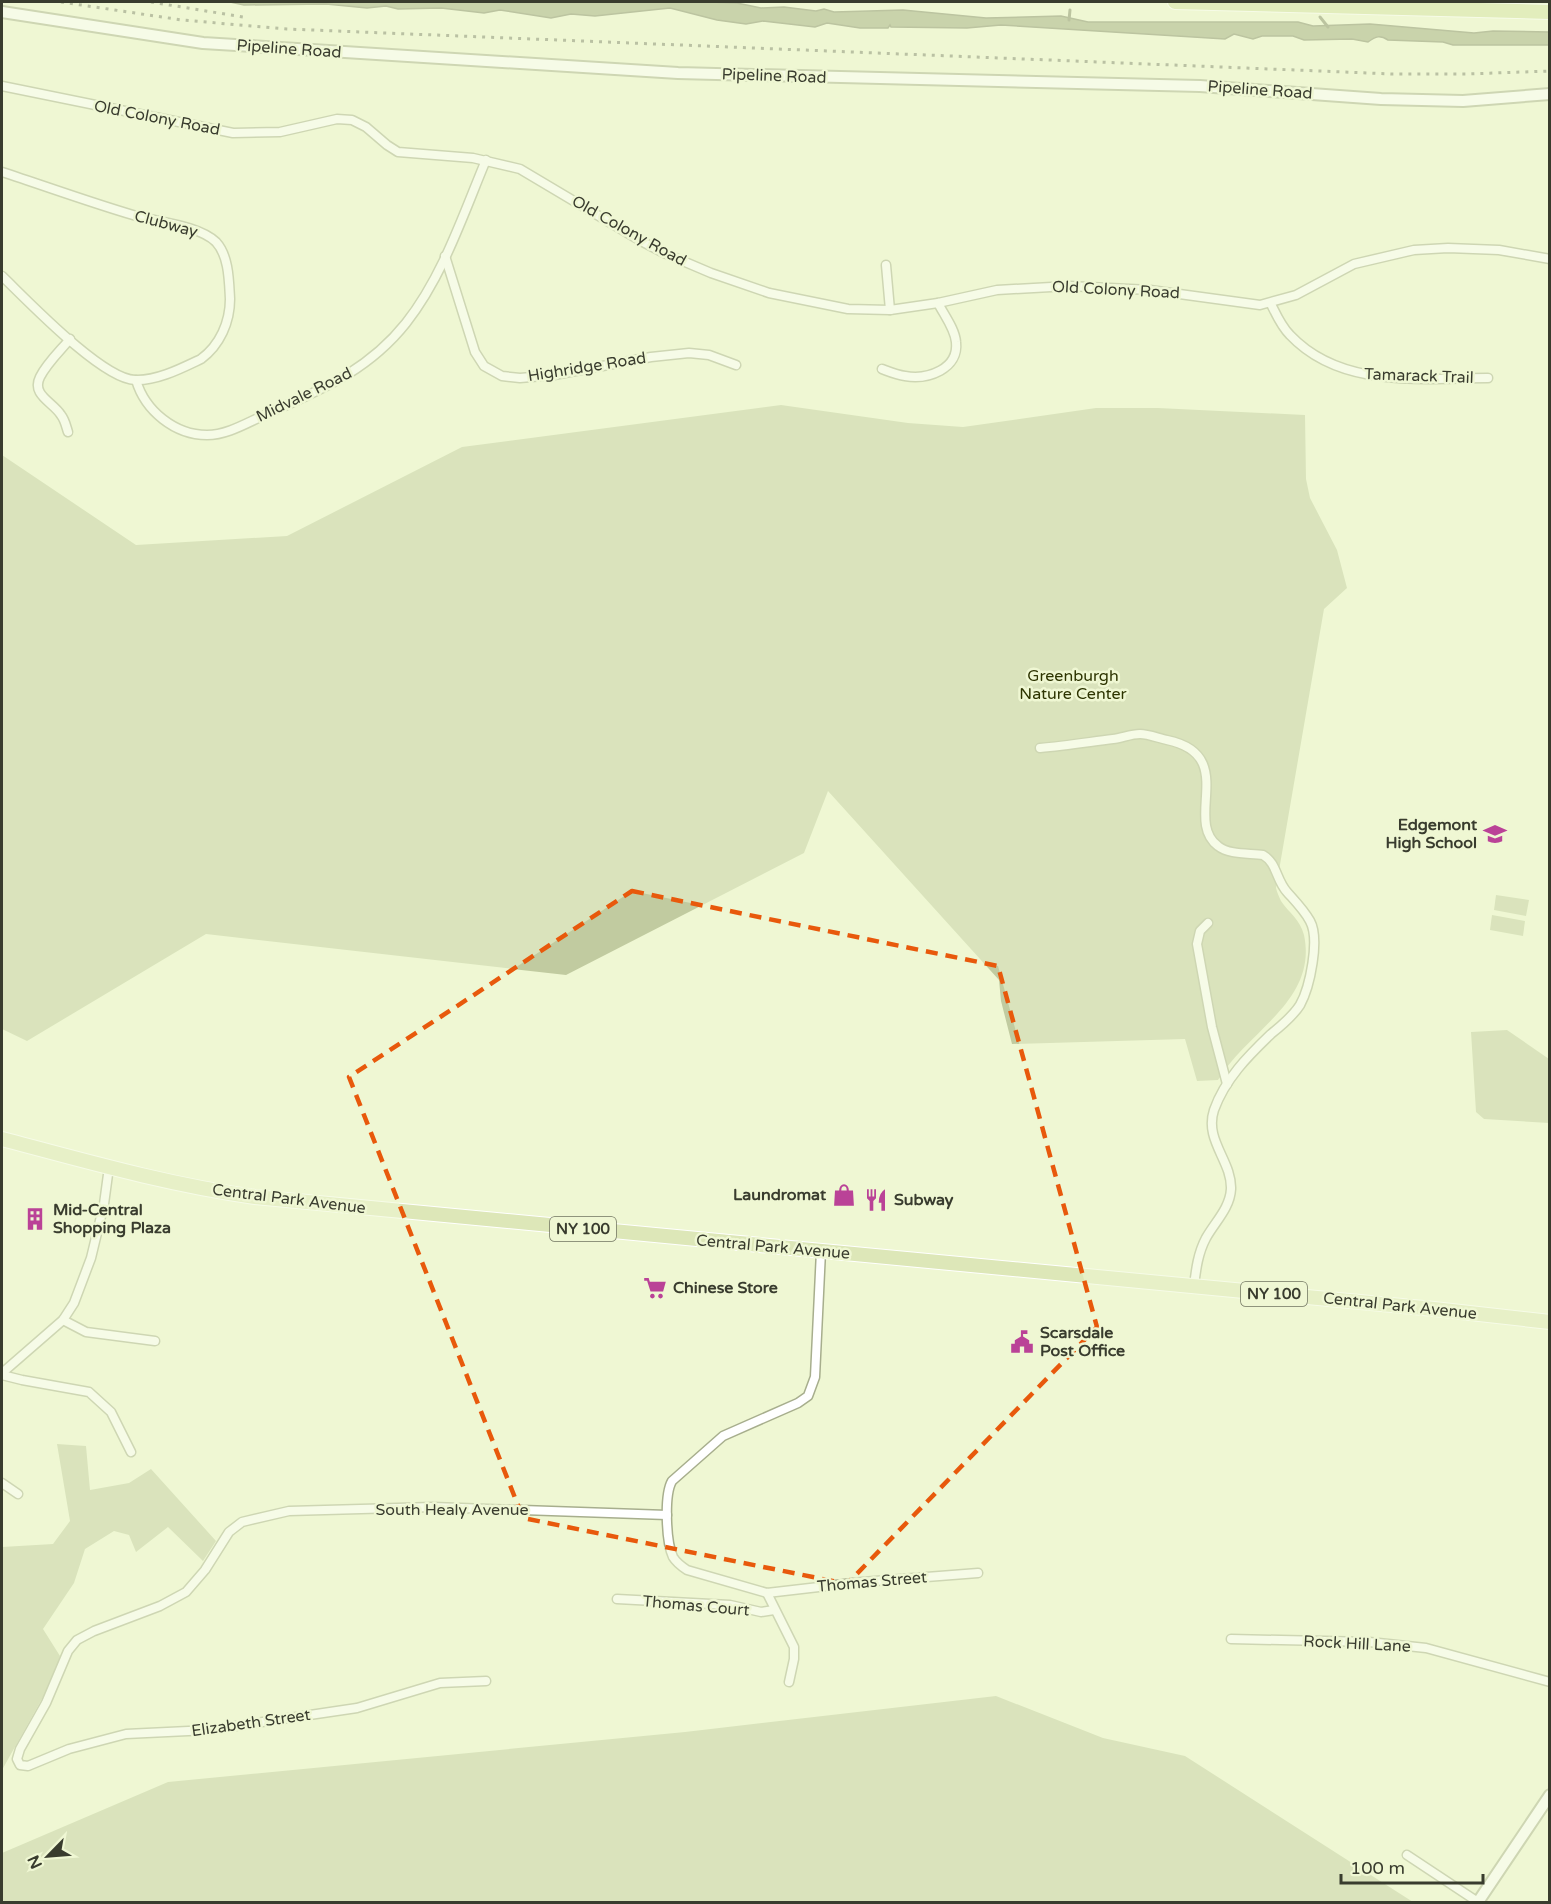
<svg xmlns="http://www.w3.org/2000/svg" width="1551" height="1904" font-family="'Varela Round',sans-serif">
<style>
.green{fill:#c1cba0}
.water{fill:#9ca67a;stroke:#7e8663;stroke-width:1.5}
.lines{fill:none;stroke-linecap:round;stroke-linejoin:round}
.stream{stroke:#7e8663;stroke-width:3}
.minor-casing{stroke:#a7ae8d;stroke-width:11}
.tertiary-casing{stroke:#a7ae8d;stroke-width:14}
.primary-casing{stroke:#fff;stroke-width:16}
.trunk-casing{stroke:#fff;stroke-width:16}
.minor{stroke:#fff;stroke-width:8}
.tertiary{stroke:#fff;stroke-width:10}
.primary{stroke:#dde7b8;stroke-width:14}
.trunk{stroke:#d2dfa0;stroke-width:14}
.rail{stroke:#7a7f69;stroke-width:3;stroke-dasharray:3 6;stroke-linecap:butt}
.marked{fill:none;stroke:#e8590c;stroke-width:4.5;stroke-dasharray:12 8;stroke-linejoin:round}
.labels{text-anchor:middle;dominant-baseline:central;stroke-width:5;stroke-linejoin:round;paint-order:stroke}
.shield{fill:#eff7d3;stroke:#707460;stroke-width:1.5}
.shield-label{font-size:15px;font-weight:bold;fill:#393c2e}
.street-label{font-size:16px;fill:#393c2e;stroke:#eff7d3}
.park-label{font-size:16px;fill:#2d3400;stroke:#eff7d3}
.poi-label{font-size:16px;font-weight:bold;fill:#393c2e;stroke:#eff7d3;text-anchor:start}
</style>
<rect width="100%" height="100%" fill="#eff7d3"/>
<g class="green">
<path d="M781 405 908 423 963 427 1096 408H1158L1305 415 1306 479 1310 498 1337 550 1347 588 1324 609 1276 888C1277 892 1279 897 1281 901 1289 913 1300 919 1304 935 1318 1001 1247 1031 1218 1080L1197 1081 1185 1039 1012 1044 1001 1001 999 980 828 791 804 853 566 975 206 934 27 1041 2 1029V455L136 545 287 536 462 447Z"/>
<polygon points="1496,895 1529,900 1526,916 1494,910"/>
<polygon points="1492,915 1525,921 1523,936 1490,930"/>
<polygon points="1507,1030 1549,1059 1549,1123 1484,1119 1476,1112 1471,1032"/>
<polygon points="57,1444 86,1446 90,1490 129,1483 151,1469 216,1541 203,1561 168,1527 136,1552 129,1535 114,1531 85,1549 74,1583 43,1629 60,1656 53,1679 2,1770 2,1547 53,1544 70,1521"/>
<polygon points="996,1696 1103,1738 1185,1756 1413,1902 2,1902 2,1853 168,1782 685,1732"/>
</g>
<path class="water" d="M230 2H710L737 3 761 8 784 7 816 11 824 9 834 12 903 10 986 18 1061 16 1088 22H1298L1313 26 1370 24 1474 33 1493 31 1549 32 1550 45H1453L1443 42 1388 40C1380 35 1376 36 1368 42L1352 39 1304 40 1293 36H1262L1253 39 1234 34 1225 39 1001 25 967 28 891 27 890 25 888 28H860L827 23 815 27 763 21 746 24 717 20 670 8 595 16 571 14 551 18 500 10 484 13 441 8 398 9 386 6 367 8 326 4 244 5Z"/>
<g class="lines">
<g class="stream">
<polyline points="1320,17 1328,27"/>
<polyline points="1069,20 1070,10"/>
</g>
<g class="minor-casing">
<g id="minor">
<polyline points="2,86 233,133 280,132 337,119 352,120 366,127 387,145 398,152 473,158 520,169 641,241 664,253 711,273 769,293 848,309 890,310 938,303 997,290 1069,286 1150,290 1260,305 1296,295 1354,264 1414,250 1448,248 1499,250 1550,259"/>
<path d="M2 172C45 186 89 202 133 215 156 222 199 225 216 242 229 256 229 281 230 299 230 322 220 345 201 359 182 368 157 381 135 380 102 379 27 300 2 276"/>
<polyline points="445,256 475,352 484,366 502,376 520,378 554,375 651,357 689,353 709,355 736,365"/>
<polyline points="886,265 890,310"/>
<path d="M1271 304C1276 314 1281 326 1290 335 1341 389 1421 378 1488 378"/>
<path d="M882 369C890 372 897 375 905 376 928 380 959 369 956 342 955 329 944 315 938 303"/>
<path d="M136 380C145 411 175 435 207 435 228 435 248 422 267 414 320 390 368 371 406 323 443 276 463 215 486 160"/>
<path d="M68 432C66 426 65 420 61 415 53 402 31 395 40 377 47 363 60 351 70 339"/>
<path d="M1040 748C1065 746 1089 742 1113 739 1122 738 1131 734 1140 734 1148 734 1158 738 1167 740 1239 755 1183 820 1218 846 1229 855 1249 853 1263 855 1277 863 1276 880 1287 892 1295 901 1304 910 1310 921 1320 939 1310 987 1300 1005 1293 1016 1281 1026 1271 1034 1248 1056 1225 1079 1214 1110 1204 1140 1232 1161 1231 1189 1230 1208 1215 1222 1206 1238 1198 1253 1196 1269 1194 1286"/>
<polyline points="1208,923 1200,931 1197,944 1212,1027 1227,1084"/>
<path d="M821 1251 815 1377 808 1396 798 1403 723 1436 672 1481C664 1495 666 1542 673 1557 676 1562 681 1566 687 1570L767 1593 862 1582 978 1573"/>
<polyline points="63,1320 86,1332 155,1341"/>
<polyline points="2,1373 63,1320 74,1303 91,1258 104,1204 109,1167"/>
<polyline points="2,1375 22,1380 89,1392 111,1412 131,1452"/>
<polyline points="2,1483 18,1494"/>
<polyline points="767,1593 794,1647 794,1659 789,1682"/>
<polyline points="617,1599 730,1605 761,1612 774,1610"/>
<polyline points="1231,1639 1369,1642 1426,1648 1550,1682"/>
<polyline points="486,1681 440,1683 357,1708 209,1730 126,1734 69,1749 28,1766 20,1765 17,1759 20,1749 46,1703 68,1651 77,1640 94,1631 160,1606 186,1592 205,1570 229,1532 242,1522 289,1511 433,1507 667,1515"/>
<polyline points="1407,1855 1478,1902"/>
</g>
</g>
<g class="tertiary-casing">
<g id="tertiary">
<polyline points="2,12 203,43 678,73 1200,86 1381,99 1463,101 1550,94"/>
<polyline points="1478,1902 1550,1795"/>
</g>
</g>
<g class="primary-casing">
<path id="primary" d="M2 1139C85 1161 169 1185 255 1197L1434 1309 1550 1322"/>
</g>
<g class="trunk-casing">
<polyline id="trunk" points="1175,2 1550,12"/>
</g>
<use href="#minor" class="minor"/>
<use href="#tertiary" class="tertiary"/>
<use href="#primary" class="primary"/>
<use href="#trunk" class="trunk"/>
<g class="rail">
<polyline points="61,2 182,20 287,29 1393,74 1466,74 1550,71"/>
<polyline points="151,2 243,17"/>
</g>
</g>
<path d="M0 0H1551V1904H0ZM632 891 998 966 1097 1327 847 1584 523 1518 349 1077Z" fill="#eff7d3" fill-opacity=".55" fill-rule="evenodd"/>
<path class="marked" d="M632 891 998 966 1097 1327 847 1584 523 1518 349 1077Z"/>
<defs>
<g id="school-bare" transform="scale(1.8)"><path d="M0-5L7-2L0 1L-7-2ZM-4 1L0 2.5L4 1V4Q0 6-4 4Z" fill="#ba4297" stroke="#eff7d3" stroke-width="2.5" paint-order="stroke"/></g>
<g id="shop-bare" transform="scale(1.8)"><path d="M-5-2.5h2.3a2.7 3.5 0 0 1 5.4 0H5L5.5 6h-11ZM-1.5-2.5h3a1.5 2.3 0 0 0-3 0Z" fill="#ba4297" stroke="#eff7d3" stroke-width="2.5" paint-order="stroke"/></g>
<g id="restaurant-bare" transform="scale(1.8)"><path d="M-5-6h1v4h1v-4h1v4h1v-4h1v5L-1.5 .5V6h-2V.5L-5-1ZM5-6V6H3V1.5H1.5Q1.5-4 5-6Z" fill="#ba4297" stroke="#eff7d3" stroke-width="2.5" paint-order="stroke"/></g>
<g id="building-bare" transform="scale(1.8)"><path d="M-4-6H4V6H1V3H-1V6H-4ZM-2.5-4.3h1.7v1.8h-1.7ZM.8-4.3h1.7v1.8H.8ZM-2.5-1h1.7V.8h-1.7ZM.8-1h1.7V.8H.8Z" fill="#ba4297" stroke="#eff7d3" stroke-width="2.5" paint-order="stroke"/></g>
<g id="supermarket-bare" transform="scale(1.8)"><path d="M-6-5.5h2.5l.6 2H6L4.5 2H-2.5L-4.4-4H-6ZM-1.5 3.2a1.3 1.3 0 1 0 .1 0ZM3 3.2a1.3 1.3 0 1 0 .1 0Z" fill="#ba4297" stroke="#eff7d3" stroke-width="2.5" paint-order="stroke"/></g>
<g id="civic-bare" transform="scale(1.8)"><path d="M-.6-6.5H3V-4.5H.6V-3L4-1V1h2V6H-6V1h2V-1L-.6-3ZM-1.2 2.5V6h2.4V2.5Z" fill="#ba4297" stroke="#eff7d3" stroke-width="2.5" paint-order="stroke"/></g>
</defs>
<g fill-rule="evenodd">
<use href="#school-bare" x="1495" y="834"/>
<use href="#shop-bare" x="844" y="1195"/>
<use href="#restaurant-bare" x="876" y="1200"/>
<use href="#building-bare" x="35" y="1219"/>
<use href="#supermarket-bare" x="655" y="1288"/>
<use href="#civic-bare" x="1022" y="1342"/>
</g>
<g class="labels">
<g class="shield">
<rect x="550" y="1217" width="66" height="24" rx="4.5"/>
<rect x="1241" y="1282" width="66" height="24" rx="4.5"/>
</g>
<g class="shield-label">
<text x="583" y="1229">NY 100</text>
<text x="1274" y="1294">NY 100</text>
</g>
<g class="street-label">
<text transform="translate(289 49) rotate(4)">Pipeline Road</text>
<text transform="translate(774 76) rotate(2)">Pipeline Road</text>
<text transform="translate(1260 90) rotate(4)">Pipeline Road</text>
<text transform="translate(157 118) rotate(11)">Old Colony Road</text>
<text transform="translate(166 224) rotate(15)">Clubway</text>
<text transform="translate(629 231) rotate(29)">Old Colony Road</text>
<text transform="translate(1116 290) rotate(3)">Old Colony Road</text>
<text transform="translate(587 367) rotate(-9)">Highridge Road</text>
<text transform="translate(1419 376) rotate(2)">Tamarack Trail</text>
<text transform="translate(304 395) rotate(-26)">Midvale Road</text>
<text transform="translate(289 1199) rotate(7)">Central Park Avenue</text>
<text transform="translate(773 1247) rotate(5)">Central Park Avenue</text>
<text transform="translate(1400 1306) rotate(6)">Central Park Avenue</text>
<text x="452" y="1510">South Healy Avenue</text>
<text transform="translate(872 1582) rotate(-5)">Thomas Street</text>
<text transform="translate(696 1606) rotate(5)">Thomas Court</text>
<text transform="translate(1357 1644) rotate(3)">Rock Hill Lane</text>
<text transform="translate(251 1723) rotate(-8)">Elizabeth Street</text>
</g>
<g class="park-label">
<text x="1073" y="676">Greenburgh<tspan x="1073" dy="18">Nature Center</tspan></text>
</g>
<g class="poi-label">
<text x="1477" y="825" text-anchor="end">Edgemont<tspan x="1477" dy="18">High School</tspan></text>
<text x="826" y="1195" text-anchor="end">Laundromat</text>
<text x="894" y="1200">Subway</text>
<text x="53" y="1210">Mid-Central<tspan x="53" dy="18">Shopping Plaza</tspan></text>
<text x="673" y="1288">Chinese Store</text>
<text x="1040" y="1333">Scarsdale<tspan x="1040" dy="18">Post Office</tspan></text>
</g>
</g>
<rect width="1551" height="1904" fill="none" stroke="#393c2e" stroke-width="6"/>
<g transform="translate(48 1856) rotate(245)" stroke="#eff7d3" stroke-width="4.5" paint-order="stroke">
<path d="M0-4.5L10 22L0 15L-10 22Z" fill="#393c2e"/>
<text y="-9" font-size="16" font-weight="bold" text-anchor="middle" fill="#393c2e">N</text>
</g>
<path d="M1341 1874v9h142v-9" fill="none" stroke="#393c2e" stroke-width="3"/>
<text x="1350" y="1874" font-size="18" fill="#393c2e" stroke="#eff7d3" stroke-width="4.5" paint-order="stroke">100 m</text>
</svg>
